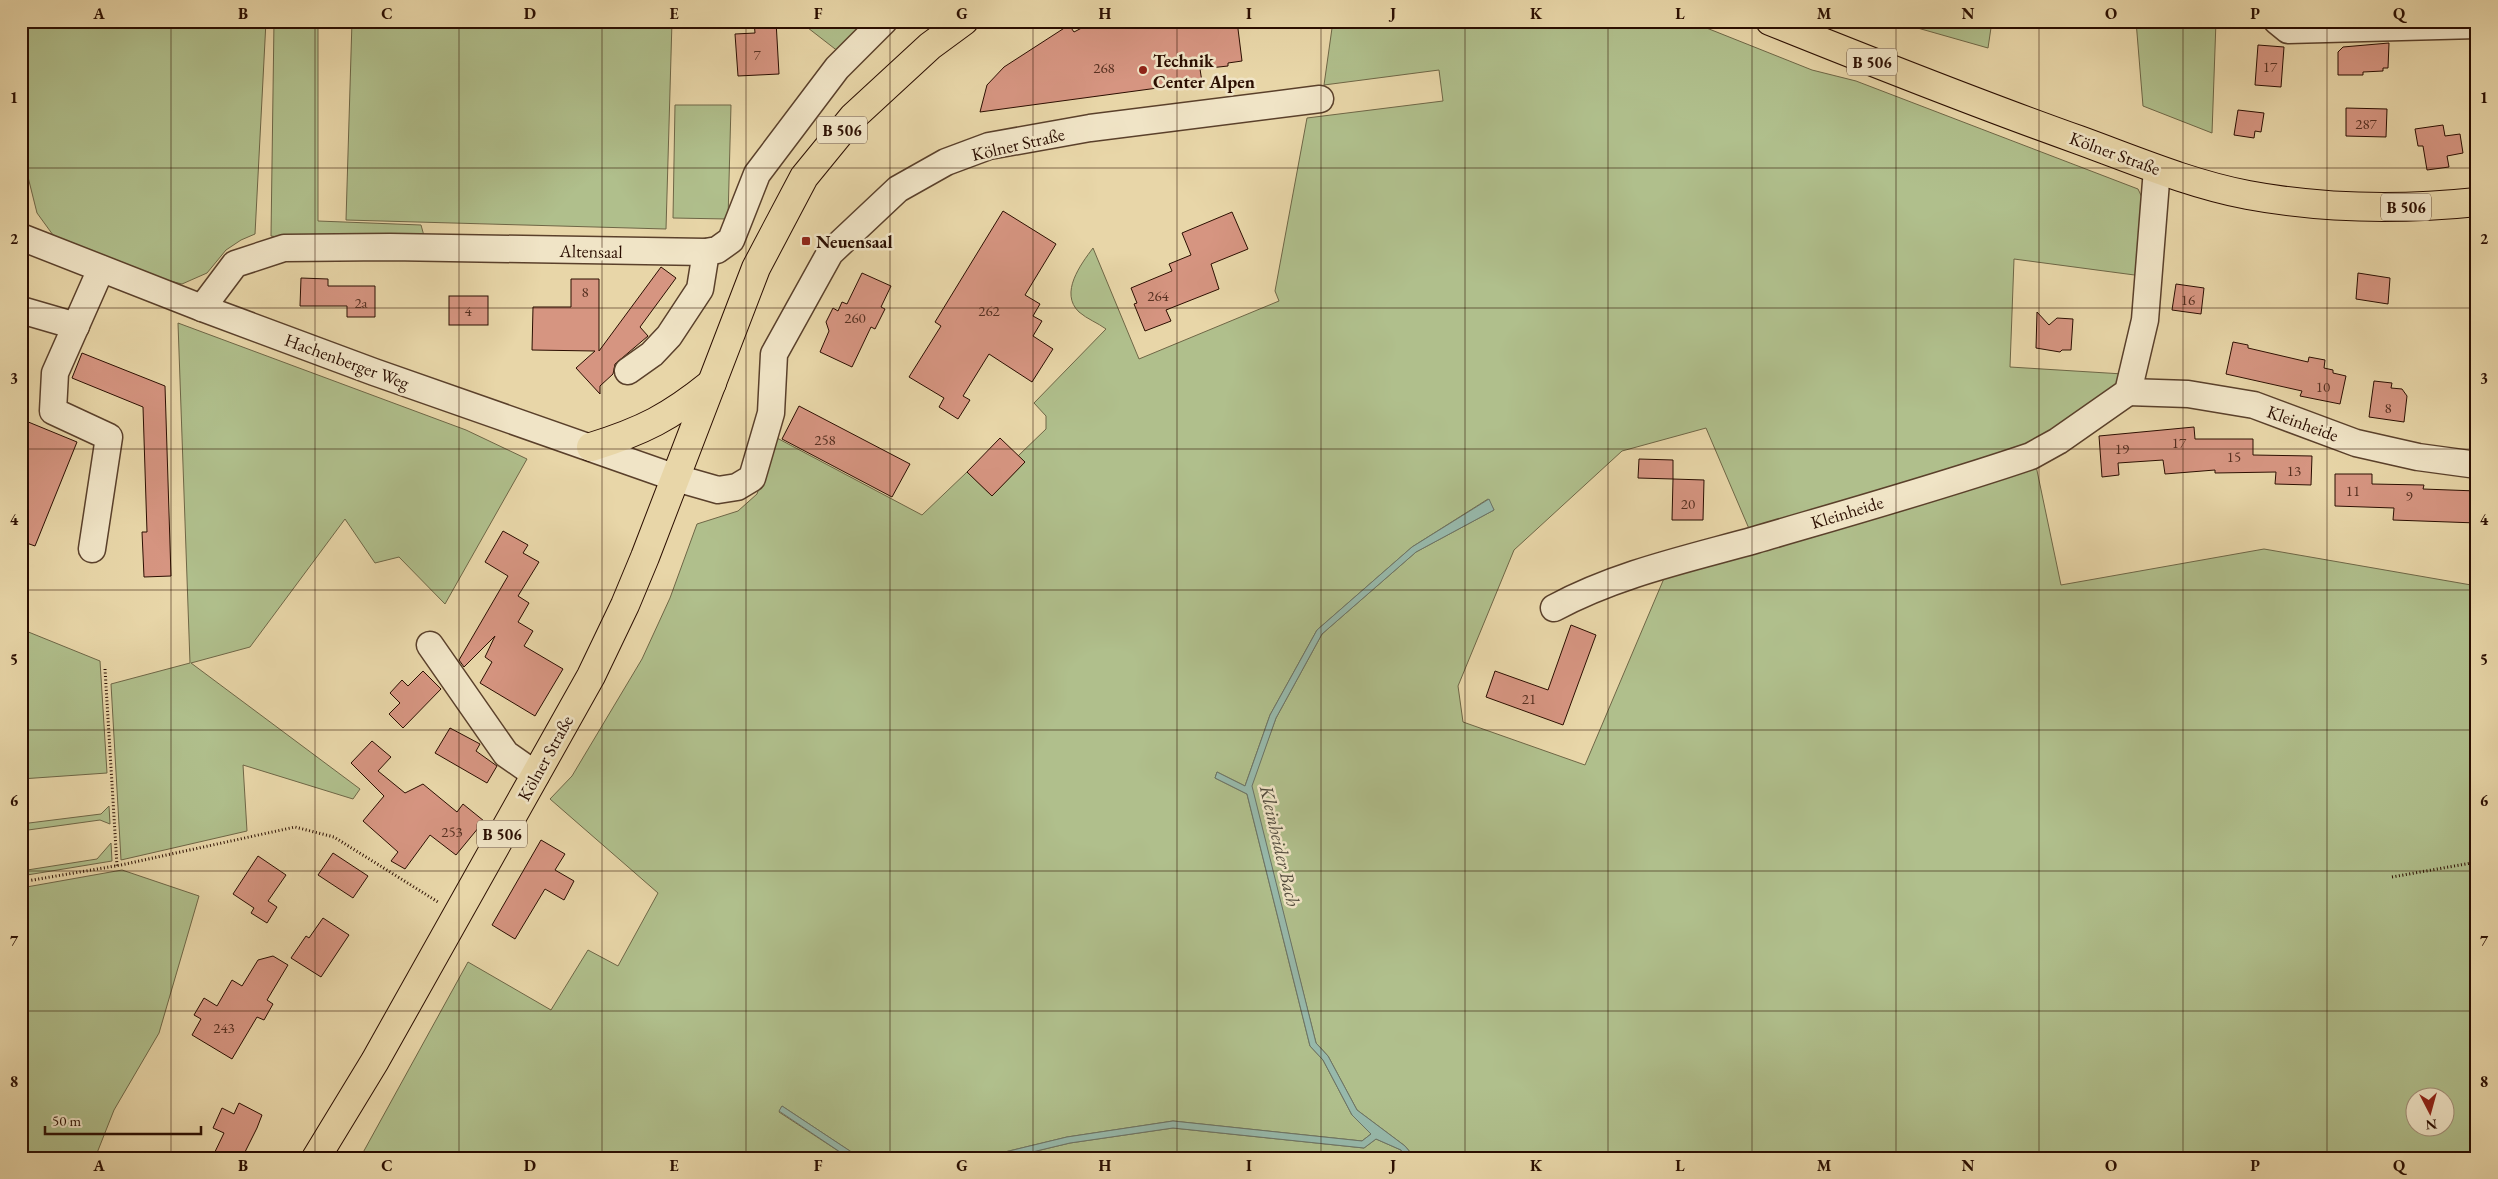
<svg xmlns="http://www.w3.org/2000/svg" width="2498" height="1179" font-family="'EB Garamond',serif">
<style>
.green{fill:#b0bf8c;stroke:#6e6646;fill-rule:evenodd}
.water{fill:#97b9ab;stroke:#6c7567}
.building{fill:#d69581;stroke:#2b0e01}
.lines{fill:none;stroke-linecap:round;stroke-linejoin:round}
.minor-casing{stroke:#5a402b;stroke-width:29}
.major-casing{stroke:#2b0e01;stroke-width:30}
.path{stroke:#2b0e01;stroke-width:3;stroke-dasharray:1 2.5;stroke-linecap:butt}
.minor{stroke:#f0e4c6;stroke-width:26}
.major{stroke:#e8d6a8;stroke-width:28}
.grid{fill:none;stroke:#2b0e01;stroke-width:1;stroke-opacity:0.55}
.poi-dot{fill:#8f2418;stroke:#f0e4c6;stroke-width:2}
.labels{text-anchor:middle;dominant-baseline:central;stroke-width:5;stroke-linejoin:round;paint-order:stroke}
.number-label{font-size:15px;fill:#563021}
.shield{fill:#f0e4c6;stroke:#664e3c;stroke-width:1}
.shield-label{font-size:16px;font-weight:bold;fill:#2b0e01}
.poi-label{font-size:18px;font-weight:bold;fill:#2b0e01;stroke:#f0e4c6;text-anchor:start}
.street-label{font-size:18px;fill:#2b0e01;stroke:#f0e4c6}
.water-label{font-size:19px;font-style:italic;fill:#514a3c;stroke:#f0e4c6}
.neatline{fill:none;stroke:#2b0e01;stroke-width:2}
.grid-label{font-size:16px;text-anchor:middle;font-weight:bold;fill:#2b0e01}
</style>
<rect width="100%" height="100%" fill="#e8d6a8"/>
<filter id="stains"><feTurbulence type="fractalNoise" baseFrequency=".004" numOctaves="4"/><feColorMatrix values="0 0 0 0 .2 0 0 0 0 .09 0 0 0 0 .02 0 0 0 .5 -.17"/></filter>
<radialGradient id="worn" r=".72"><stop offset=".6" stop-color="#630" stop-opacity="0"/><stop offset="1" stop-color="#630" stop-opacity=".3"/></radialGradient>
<g class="green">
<polygon points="21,21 266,21 255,234 241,240 226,250 207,273 182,284 139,273 69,245 53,235 37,213 26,169 21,137"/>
<polygon points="274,21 318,21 318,221 421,225 426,243 296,240 271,236"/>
<polygon points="352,21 672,21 666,229 346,220"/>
<polygon points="799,21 867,21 839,52"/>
<path d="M1333 21H1689L1812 70 1856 81 2138 189 2148 210 2142 276 2014 259 2010 367 2123 374 2119 382 2052 431 2017 451 1750 531 1706 428 1622 451 1514 550 1458 686 1463 722 1585 765 1665 576 2035 461 2061 585 2264 549 2477 586V1158H1415L1405 1146 1357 1110 1328 1056 1316 1043 1251 786 1276 718 1322 634 1416 552 1494 510 1488 499 1412 547 1317 630 1270 715 1245 786 1217 772 1215 778 1247 794 1310 1046 1323 1060 1352 1115 1371 1134 1362 1141 1173 1121 1067 1137 980 1158H924L918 1154 859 1157 782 1106 779 1112 849 1158H360L468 962 551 1010 588 950 618 966 658 893 550 799 572 776 642 659 670 598 697 524 738 511 757 494 777 438 922 515 967 472 992 496 1024 463 1018 456 1046 429V416L1034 403 1106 329C1098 323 1087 319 1079 312 1059 293 1081 264 1093 248L1139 359 1279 301 1275 291 1307 118 1443 101 1439 70 1324 85ZM2416 1096H2446V1126H2416Z"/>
<polygon points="1868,21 1992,21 1988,48 1907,25"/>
<polygon points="2136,21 2216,21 2212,133 2143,106"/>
<polygon points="675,105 731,105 728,219 673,218"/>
<polygon points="178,323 466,430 527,459 445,604 399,557 375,563 345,519 250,647 191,663 360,789 353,799 243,765 247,831 121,860 111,684 190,663"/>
<polygon points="21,629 100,661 107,773 21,779"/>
<polygon points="109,806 110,824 100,820 21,831 21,824 101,814"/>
<polygon points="111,843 112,861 21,876 21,871 97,859"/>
<polygon points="122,870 199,896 159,1033 114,1110 95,1158 21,1158 21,888"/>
<polygon points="1173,1128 1364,1148 1376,1139 1401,1150 1406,1158 1007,1158 1070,1143"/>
</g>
<g class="water">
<polygon points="1489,499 1494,510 1416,552 1322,634 1276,718 1252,786 1316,1043 1328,1056 1357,1110 1405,1146 1415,1158 1406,1158 1401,1150 1376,1139 1364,1148 1173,1128 1070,1143 1007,1158 980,1158 1067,1137 1173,1121 1362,1141 1371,1134 1352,1115 1323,1060 1310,1046 1247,794 1215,778 1217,772 1245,786 1270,715 1317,630 1412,547"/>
<polygon points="782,1106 859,1157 918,1154 924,1158 849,1158 779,1111"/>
</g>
<g class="building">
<polygon points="754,21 776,21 779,74 738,76 735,34 755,33"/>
<polygon points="1095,21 1237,21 1242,61 1228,63 1228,66 1200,69 1202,82 980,112 987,85 1004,67 1069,25 1074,32"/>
<polygon points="2389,43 2388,68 2383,68 2383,71 2363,72 2363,75 2338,75 2338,52 2343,47"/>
<polygon points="2258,45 2284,47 2281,87 2255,85"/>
<polygon points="2346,108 2387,109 2386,137 2346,136"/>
<polygon points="2238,110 2264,113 2261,132 2255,131 2254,138 2234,135"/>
<polygon points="2443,125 2445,136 2460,134 2463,153 2447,156 2449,167 2427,170 2423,146 2418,146 2415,129"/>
<polygon points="1003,211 1056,244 1025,295 1040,304 1033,316 1042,321 1033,336 1053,349 1032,382 989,354 963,396 970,400 958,419 939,407 944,398 909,377 941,326 935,322"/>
<polygon points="1232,212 1248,249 1211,264 1219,289 1166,310 1171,321 1145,331 1134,304 1137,303 1131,288 1172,271 1169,264 1191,255 1182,233"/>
<polygon points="661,267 676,278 640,327 648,336 615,364 613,374 600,386 600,394 576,368 595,351 532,350 533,307 571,307 571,279 599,279 599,351"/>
<polygon points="862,273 891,286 881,307 885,309 875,329 871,327 852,367 820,352 829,331 826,322 833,308 838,311 842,302 847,304"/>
<polygon points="2358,273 2390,278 2388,304 2356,299"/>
<polygon points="301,278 328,279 328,286 375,286 375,317 347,317 347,306 300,306"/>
<polygon points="2176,284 2204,288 2201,314 2172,310"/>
<rect x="449" y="296" width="39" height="29"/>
<polygon points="2037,312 2049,325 2057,318 2073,319 2071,350 2062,350 2060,352 2036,348"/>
<polygon points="2233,342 2248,345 2248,348 2308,362 2309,357 2325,360 2324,368 2333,370 2333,373 2346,376 2340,404 2300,396 2302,391 2226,374"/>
<polygon points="82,353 165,386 171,576 144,577 142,532 147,532 143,407 72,378"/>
<polygon points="2374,381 2392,383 2391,388 2402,389 2407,396 2404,422 2369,417"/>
<polygon points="799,406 910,464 892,497 782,439"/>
<polygon points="21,419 77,442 35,546 21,541"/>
<polygon points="2194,427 2195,439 2253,439 2253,455 2312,456 2311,485 2275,484 2276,472 2215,473 2215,470 2165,474 2163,460 2118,463 2119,475 2102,477 2099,436"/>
<polygon points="1000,438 1025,462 992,496 967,472"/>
<polygon points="1639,459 1673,460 1673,479 1638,478"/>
<polygon points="2335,474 2372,474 2372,484 2424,485 2423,489 2477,491 2477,523 2393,520 2394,508 2335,506"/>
<polygon points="1673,479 1704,480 1703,520 1672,520"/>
<polygon points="503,531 528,545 523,553 539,562 518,596 529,603 518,622 533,631 524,646 563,669 535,716 480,683 492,662 485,657 495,636 464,667 459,660 508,576 485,562"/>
<polygon points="1571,625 1596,635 1563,725 1486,697 1495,671 1548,690"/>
<polygon points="423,671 441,689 403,728 389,714 400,703 390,693 402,680 408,686"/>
<polygon points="450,728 480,744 476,751 497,766 487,783 435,753"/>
<polygon points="372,741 391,757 378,771 405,793 423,784 457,812 463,804 484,821 456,855 430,835 405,869 391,861 398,852 363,821 384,796 351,763"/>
<polygon points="541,840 565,854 555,870 574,881 564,900 545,889 515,939 492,925"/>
<polygon points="333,853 368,876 353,898 318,875"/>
<polygon points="258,856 286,875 268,901 277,907 267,923 251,913 254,908 233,894"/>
<polygon points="323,918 349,935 321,977 291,958 306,936 309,938"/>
<polygon points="273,956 288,965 267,1000 273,1004 264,1020 257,1017 232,1059 192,1035 201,1019 194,1015 204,998 217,1006 232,980 242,986 258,960"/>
<polygon points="239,1103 262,1115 257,1128 242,1158 212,1158 224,1133 213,1128 222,1108 234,1114"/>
</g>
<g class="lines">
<g class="minor-casing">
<g id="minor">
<polyline points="2277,21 2288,30 2477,25"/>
<polyline points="21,237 202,308 374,372 676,478 718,490 737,487 752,478 771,413 774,354 830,253 898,189 946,162 989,146 1090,128 1320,99"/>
<polyline points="202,308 235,264 284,248 390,247 706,252 717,250 731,240 757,174 837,68 884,21"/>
<polyline points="21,310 76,326"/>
<polyline points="628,371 652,354 669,336 700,289 706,252"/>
<polyline points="2128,392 2188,394 2254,405 2356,443 2418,457 2477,465"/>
<polyline points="92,549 109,437 53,411 55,373 101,269"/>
<path d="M1554 608C1617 574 1687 559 1755 540 1847 513 1940 487 2031 456L2058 441 2128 392 2145 320 2157 169"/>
<polyline points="430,645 506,754 536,775"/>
</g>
</g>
<g class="major-casing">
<g id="major">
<path d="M1770 21C1872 62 1975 103 2079 140 2134 160 2190 184 2248 195 2323 209 2401 210 2477 202"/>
<path d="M591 447C643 431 670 417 712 383"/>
<polyline points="316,1158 375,1061 591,676 625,605 645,557 756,268 804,177 853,117 930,46 964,21"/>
</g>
</g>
<g class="path">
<polyline points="105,669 117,866"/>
<polyline points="2392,877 2477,862"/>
<polyline points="21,882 121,865 295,827 334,837 438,902"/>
</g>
<use href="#minor" class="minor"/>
<use href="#major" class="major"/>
</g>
<path class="grid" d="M171 21V1158M315 21V1158M459 21V1158M602 21V1158M746 21V1158M890 21V1158M1033 21V1158M1177 21V1158M1321 21V1158M1465 21V1158M1608 21V1158M1752 21V1158M1896 21V1158M2039 21V1158M2183 21V1158M2327 21V1158M21 168H2477M21 308H2477M21 449H2477M21 590H2477M21 730H2477M21 871H2477M21 1011H2477"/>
<g class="poi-dot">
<circle cx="1143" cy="70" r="5"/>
<rect x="801" y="236" width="10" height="10" rx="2.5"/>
</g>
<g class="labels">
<g class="number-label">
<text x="757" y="54">7</text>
<text x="2270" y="66">17</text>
<text x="1104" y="67">268</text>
<text x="2366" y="123">287</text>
<text x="585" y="291">8</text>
<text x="1158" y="295">264</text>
<text x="2188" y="299">16</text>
<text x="361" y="302">2a</text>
<text x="468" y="310">4</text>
<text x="989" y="310">262</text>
<text x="855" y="317">260</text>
<text x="2323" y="386">10</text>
<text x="2388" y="407">8</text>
<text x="825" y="439">258</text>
<text x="2179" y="442">17</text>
<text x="2122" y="448">19</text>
<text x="2234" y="456">15</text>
<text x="2294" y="470">13</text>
<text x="2353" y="490">11</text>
<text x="2409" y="495">9</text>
<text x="1688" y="503">20</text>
<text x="1529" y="698">21</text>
<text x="452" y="831">253</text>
<text x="224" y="1027">243</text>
</g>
<g class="shield">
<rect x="1847" y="48.5" width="50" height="27" rx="4"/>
<rect x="817" y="116.5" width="50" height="27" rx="4"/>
<rect x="2381" y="193.5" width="50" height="27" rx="4"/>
<rect x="477" y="820.5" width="50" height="27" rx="4"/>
</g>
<g class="shield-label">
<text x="1872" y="62">B 506</text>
<text x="842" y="130">B 506</text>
<text x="2406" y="207">B 506</text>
<text x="502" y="834">B 506</text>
</g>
<g class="poi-label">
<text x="1153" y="60">Technik<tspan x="1153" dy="21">Center Alpen</tspan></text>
<text x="816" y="241">Neuensaal</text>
</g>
<g class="street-label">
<text transform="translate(1018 144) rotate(-13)">Kölner Straße</text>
<text transform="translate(2115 153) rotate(20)">Kölner Straße</text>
<text transform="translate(591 251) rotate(1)">Altensaal</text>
<text transform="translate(347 361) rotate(20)">Hachenberger Weg</text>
<text transform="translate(2303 423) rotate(20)">Kleinheide</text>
<text transform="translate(1847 512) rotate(-17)">Kleinheide</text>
<text transform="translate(545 758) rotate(-61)">Kölner Straße</text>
</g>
<g class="water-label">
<text transform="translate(1280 846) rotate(77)">Kleinheider Bach</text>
</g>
</g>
<rect width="2498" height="1179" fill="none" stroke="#e8d6a8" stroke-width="55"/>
<g transform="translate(2430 1112) rotate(174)"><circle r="24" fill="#f0e4c6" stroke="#a18e77"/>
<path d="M0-4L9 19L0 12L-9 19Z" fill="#8f2418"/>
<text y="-8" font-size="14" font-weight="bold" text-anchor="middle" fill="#2b0e01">N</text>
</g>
<path d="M45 1126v8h156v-8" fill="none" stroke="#2b0e01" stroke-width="2.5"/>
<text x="52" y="1126" font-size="15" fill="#2b0e01" stroke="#f0e4c6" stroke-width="4" paint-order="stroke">50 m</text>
<rect x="28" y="28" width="2442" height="1124" class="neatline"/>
<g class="grid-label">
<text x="99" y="19">A</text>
<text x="243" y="19">B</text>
<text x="387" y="19">C</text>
<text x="530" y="19">D</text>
<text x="674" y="19">E</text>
<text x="818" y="19">F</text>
<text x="962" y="19">G</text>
<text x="1105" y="19">H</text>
<text x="1249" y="19">I</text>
<text x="1393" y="19">J</text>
<text x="1536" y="19">K</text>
<text x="1680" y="19">L</text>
<text x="1824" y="19">M</text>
<text x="1968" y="19">N</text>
<text x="2111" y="19">O</text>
<text x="2255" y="19">P</text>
<text x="2399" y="19">Q</text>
<text x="14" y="103">1</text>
<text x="2484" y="103">1</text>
<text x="14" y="244">2</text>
<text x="2484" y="244">2</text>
<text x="14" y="384">3</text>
<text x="2484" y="384">3</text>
<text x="14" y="525">4</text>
<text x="2484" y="525">4</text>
<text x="14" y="665">5</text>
<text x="2484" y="665">5</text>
<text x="14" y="806">6</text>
<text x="2484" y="806">6</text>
<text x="14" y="946">7</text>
<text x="2484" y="946">7</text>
<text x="14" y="1087">8</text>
<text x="2484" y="1087">8</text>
<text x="99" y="1171">A</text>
<text x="243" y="1171">B</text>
<text x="387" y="1171">C</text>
<text x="530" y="1171">D</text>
<text x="674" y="1171">E</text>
<text x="818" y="1171">F</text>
<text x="962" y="1171">G</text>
<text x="1105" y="1171">H</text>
<text x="1249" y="1171">I</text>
<text x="1393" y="1171">J</text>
<text x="1536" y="1171">K</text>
<text x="1680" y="1171">L</text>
<text x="1824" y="1171">M</text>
<text x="1968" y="1171">N</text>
<text x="2111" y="1171">O</text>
<text x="2255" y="1171">P</text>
<text x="2399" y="1171">Q</text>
</g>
<rect width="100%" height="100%" filter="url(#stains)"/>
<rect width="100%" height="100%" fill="url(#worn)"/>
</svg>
